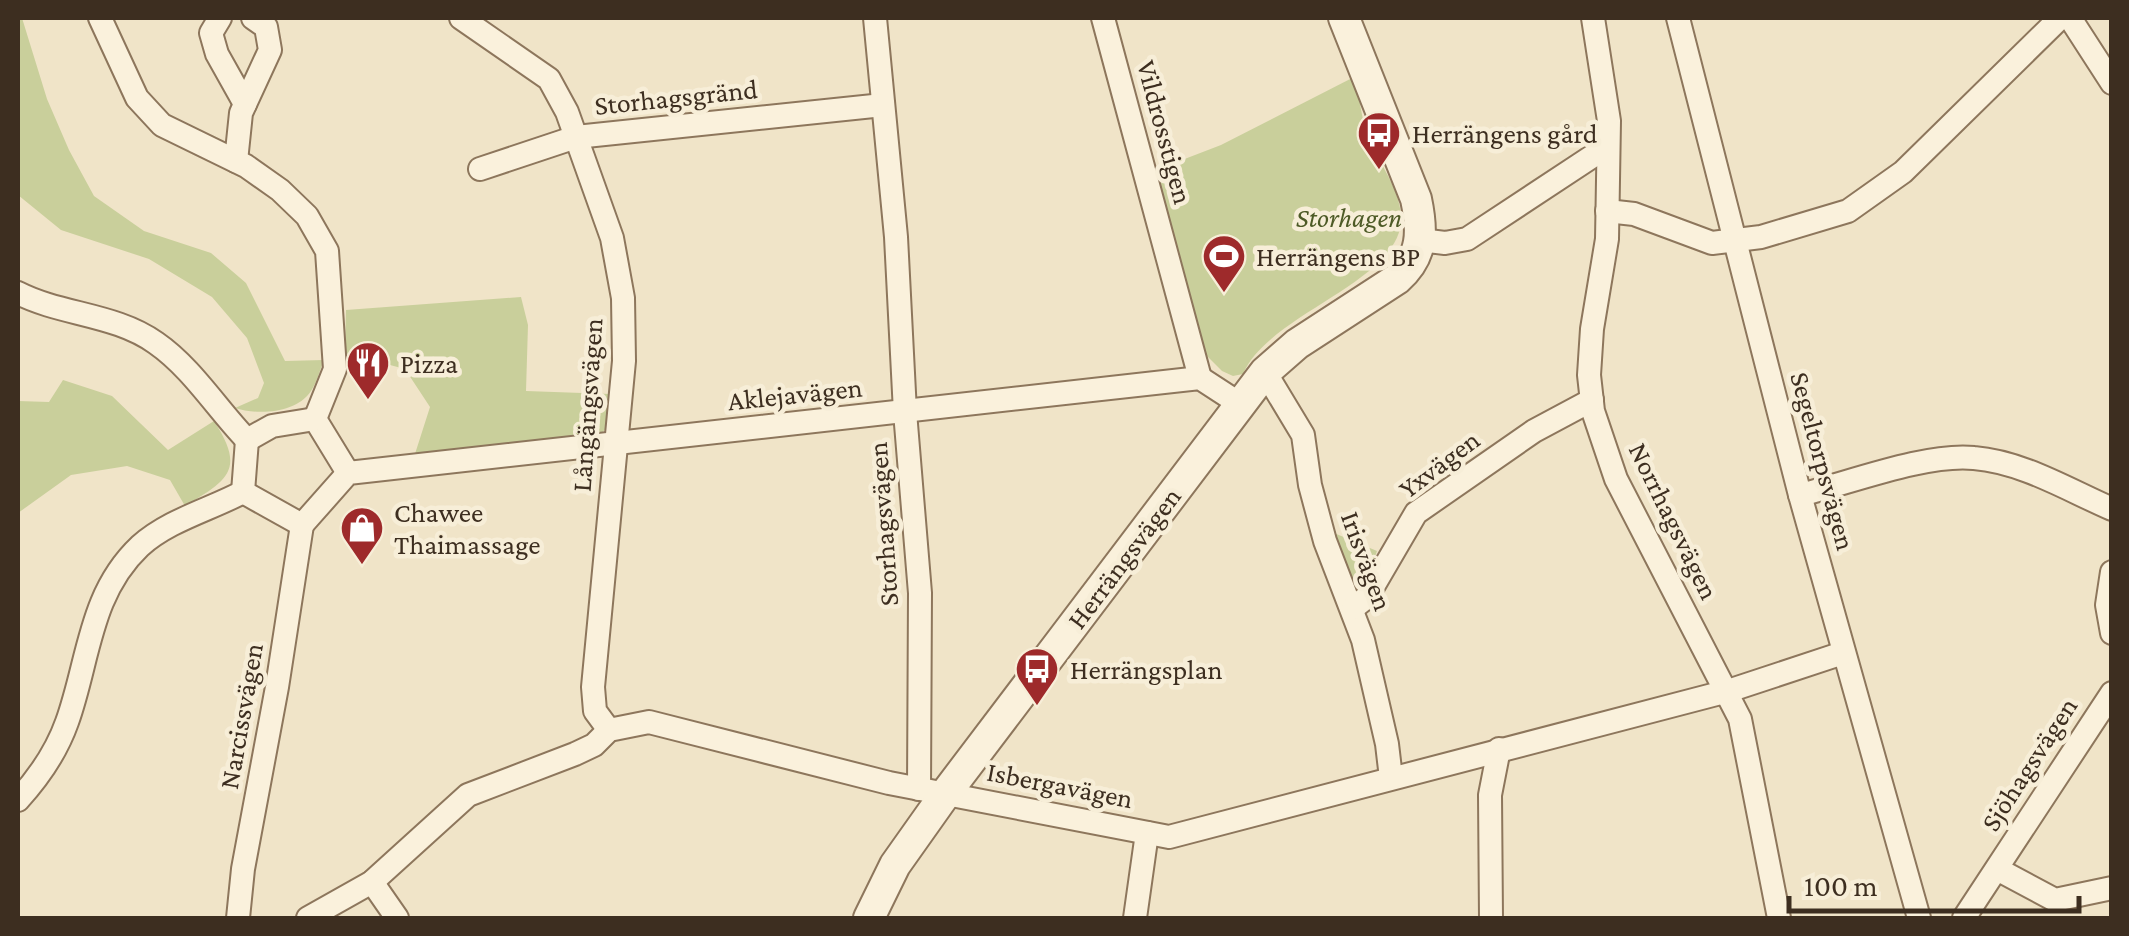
<svg xmlns="http://www.w3.org/2000/svg" width="2129" height="936" font-family="'Crimson Pro',serif">
<style>
.green{fill:#c9cf9b}
.lines{fill:none;stroke-linecap:round;stroke-linejoin:round}
.minor-casing{stroke:#8d765c;stroke-width:26}
.tertiary-casing{stroke:#8d765c;stroke-width:34}
.minor{stroke:#faf1dc;stroke-width:22}
.tertiary{stroke:#faf1dc;stroke-width:30}
.labels{text-anchor:middle;dominant-baseline:central;stroke-width:9;stroke-linejoin:round;paint-order:stroke}
.street-label{font-size:28px;fill:#3d2e20;stroke:#f7eed8}
.poi-label{font-size:28px;fill:#3d2e20;stroke:#f7eed8;text-anchor:start}
.park-label{font-size:28px;font-style:italic;fill:#4d5a26;stroke:#f7eed8}
</style>
<rect width="100%" height="100%" fill="#f0e4c8"/>
<g class="green">
<path d="M18 18H22L47 99 69 150 94 196 144 231 211 253 246 283 285 361 324 360C320 370 317 382 311 391 296 414 257 415 235 408L258 398 264 383 247 338 212 297 149 259 61 230 18 195Z"/>
<path d="M1356 76C1359 95 1361 118 1368 136 1378 162 1399 187 1401 215 1406 281 1269 312 1243 374L1233 376 1222 371 1205 354 1156 170 1221 145Z"/>
<polygon points="521,297 528,325 526,391 610,394 610,425 597,437 414,457 430,407 405,369 345,353 346,310"/>
<path d="M63 380 112 396 168 450 214 421C246 470 228 480 185 506L170 480 127 466 71 475 18 513V401L49 402Z"/>
<polygon points="1334,533 1377,551 1364,588 1352,577"/>
</g>
<g class="lines">
<g class="minor-casing">
<g id="minor">
<polyline points="100,18 137,98 162,125 246,166 280,190 307,216 327,251 335,369 315,419"/>
<polyline points="220,18 211,33 217,54 245,104"/>
<polyline points="461,18 549,79 567,112 612,238 623,298 624,361 593,687 595,711 609,730"/>
<polyline points="875,18 896,237 905,412 920,593 919,789"/>
<polyline points="1103,18 1200,378"/>
<polyline points="1593,18 1609,121 1607,239 1592,329 1589,375 1593,411 1616,479 1740,719 1779,918"/>
<polyline points="1678,18 1800,495 1919,918"/>
<polyline points="2070,18 2112,83"/>
<polyline points="236,161 241,113 270,50 266,27 253,18"/>
<polyline points="480,169 576,137 883,105"/>
<polyline points="1607,211 1634,214 1712,243 1761,237 1848,211 1903,172 2060,18"/>
<polyline points="1420,240 1445,243 1467,239 1608,146"/>
<path d="M18 293C61 315 116 314 156 343 192 368 217 409 247 440"/>
<polyline points="1265,372 1303,435 1310,485 1325,541 1363,640 1387,744 1391,778"/>
<polyline points="315,419 348,473"/>
<polyline points="247,440 272,426 315,419"/>
<polyline points="243,492 302,525"/>
<polyline points="243,492 247,440"/>
<path d="M1800 495C1849 483 1926 453 1974 458 2023 462 2068 490 2112 509"/>
<polyline points="302,525 348,473 1200,378 1240,404"/>
<polyline points="2112,572 2107,605 2112,633"/>
<polyline points="1353,608 1367,597 1416,513 1534,431 1592,400"/>
<path d="M18 800C39 777 56 753 67 722 89 661 89 594 140 546 169 520 209 510 243 492"/>
<polyline points="1997,869 2055,900 2112,888"/>
<polyline points="372,882 397,918"/>
<polyline points="238,918 243,869 277,687 302,525"/>
<polyline points="308,918 372,882 468,795 575,754 594,745 609,730 649,722 889,783 1169,837 1728,691 1843,653"/>
<polyline points="1135,918 1147,833"/>
<polyline points="1491,918 1490,795 1499,749"/>
<polyline points="1964,918 2112,693"/>
</g>
</g>
<g class="tertiary-casing">
<path id="tertiary" d="M869 918 895 865 946 793 1265 372 1297 344 1397 279C1423 256 1423 232 1416 199L1344 18"/>
</g>
<use href="#minor" class="minor"/>
<use href="#tertiary" class="tertiary"/>
</g>
<defs>
<g id="bus-pin" transform="scale(2.25)"><path d="M0 17L-7.5 6A9.5 9.5 0 1 1 7.5 6Z" fill="#9e2a2b" stroke="#f7eed8"/><path d="M-5-6H5V4H4V6H2V4H-2V6H-4V4H-5ZM-3.5-4V0h7V-4ZM-3.5 1.2v1.5H-2V1.2ZM2 1.2v1.5H3.5V1.2Z" fill="#fff"/></g>
<g id="stadium-pin" transform="scale(2.25)"><path d="M0 17L-7.5 6A9.5 9.5 0 1 1 7.5 6Z" fill="#9e2a2b" stroke="#f7eed8"/><path d="M0-5a6.5 5 0 1 0 0 10a6.5 5 0 1 0 0-10ZM-3.5-1.8h7v3.6h-7Z" fill="#fff"/></g>
<g id="restaurant-pin" transform="scale(2.25)"><path d="M0 17L-7.5 6A9.5 9.5 0 1 1 7.5 6Z" fill="#9e2a2b" stroke="#f7eed8"/><path d="M-5-6h1v4h1v-4h1v4h1v-4h1v5L-1.5 .5V6h-2V.5L-5-1ZM5-6V6H3V1.5H1.5Q1.5-4 5-6Z" fill="#fff"/></g>
<g id="shop-pin" transform="scale(2.25)"><path d="M0 17L-7.5 6A9.5 9.5 0 1 1 7.5 6Z" fill="#9e2a2b" stroke="#f7eed8"/><path d="M-5-2.5h2.3a2.7 3.5 0 0 1 5.4 0H5L5.5 6h-11ZM-1.5-2.5h3a1.5 2.3 0 0 0-3 0Z" fill="#fff"/></g>
</defs>
<g fill-rule="evenodd">
<use href="#bus-pin" x="1379" y="133"/>
<use href="#stadium-pin" x="1224" y="256"/>
<use href="#restaurant-pin" x="368" y="363"/>
<use href="#shop-pin" x="362" y="528"/>
<use href="#bus-pin" x="1037" y="669"/>
</g>
<g class="labels">
<g class="street-label">
<text transform="translate(676 97) rotate(-6)">Storhagsgränd</text>
<text transform="translate(1165 132) rotate(75)">Vildrosstigen</text>
<text transform="translate(795 394) rotate(-6)">Aklejavägen</text>
<text transform="translate(587 405) rotate(-86)">Långängsvägen</text>
<text transform="translate(1823 461) rotate(75)">Segeltorpsvägen</text>
<text transform="translate(1439 464) rotate(-37)">Yxvägen</text>
<text transform="translate(1674 521) rotate(64)">Norrhagsvägen</text>
<text transform="translate(883 524) rotate(-94)">Storhagsvägen</text>
<text transform="translate(1124 558) rotate(-53)">Herrängsvägen</text>
<text transform="translate(1367 561) rotate(70)">Irisvägen</text>
<text transform="translate(241 716) rotate(-80)">Narcissvägen</text>
<text transform="translate(2029 764) rotate(-57)">Sjöhagsvägen</text>
<text transform="translate(1060 785) rotate(11)">Isbergavägen</text>
</g>
<g class="poi-label">
<text x="1412" y="133">Herrängens gård</text>
<text x="1256" y="256">Herrängens BP</text>
<text x="400" y="363">Pizza</text>
<text x="394" y="512">Chawee<tspan x="394" dy="32">Thaimassage</tspan></text>
<text x="1070" y="669">Herrängsplan</text>
</g>
<g class="park-label">
<text x="1349" y="217">Storhagen</text>
</g>
</g>
<rect width="2129" height="936" fill="none" stroke="#3d2e20" stroke-width="40"/>
<path d="M1789 896v15h290v-15" fill="none" stroke="#3d2e20" stroke-width="5"/>
<text x="1804" y="896" font-size="30" fill="#3d2e20" stroke="#f7eed8" stroke-width="8" paint-order="stroke">100 m</text>
</svg>
